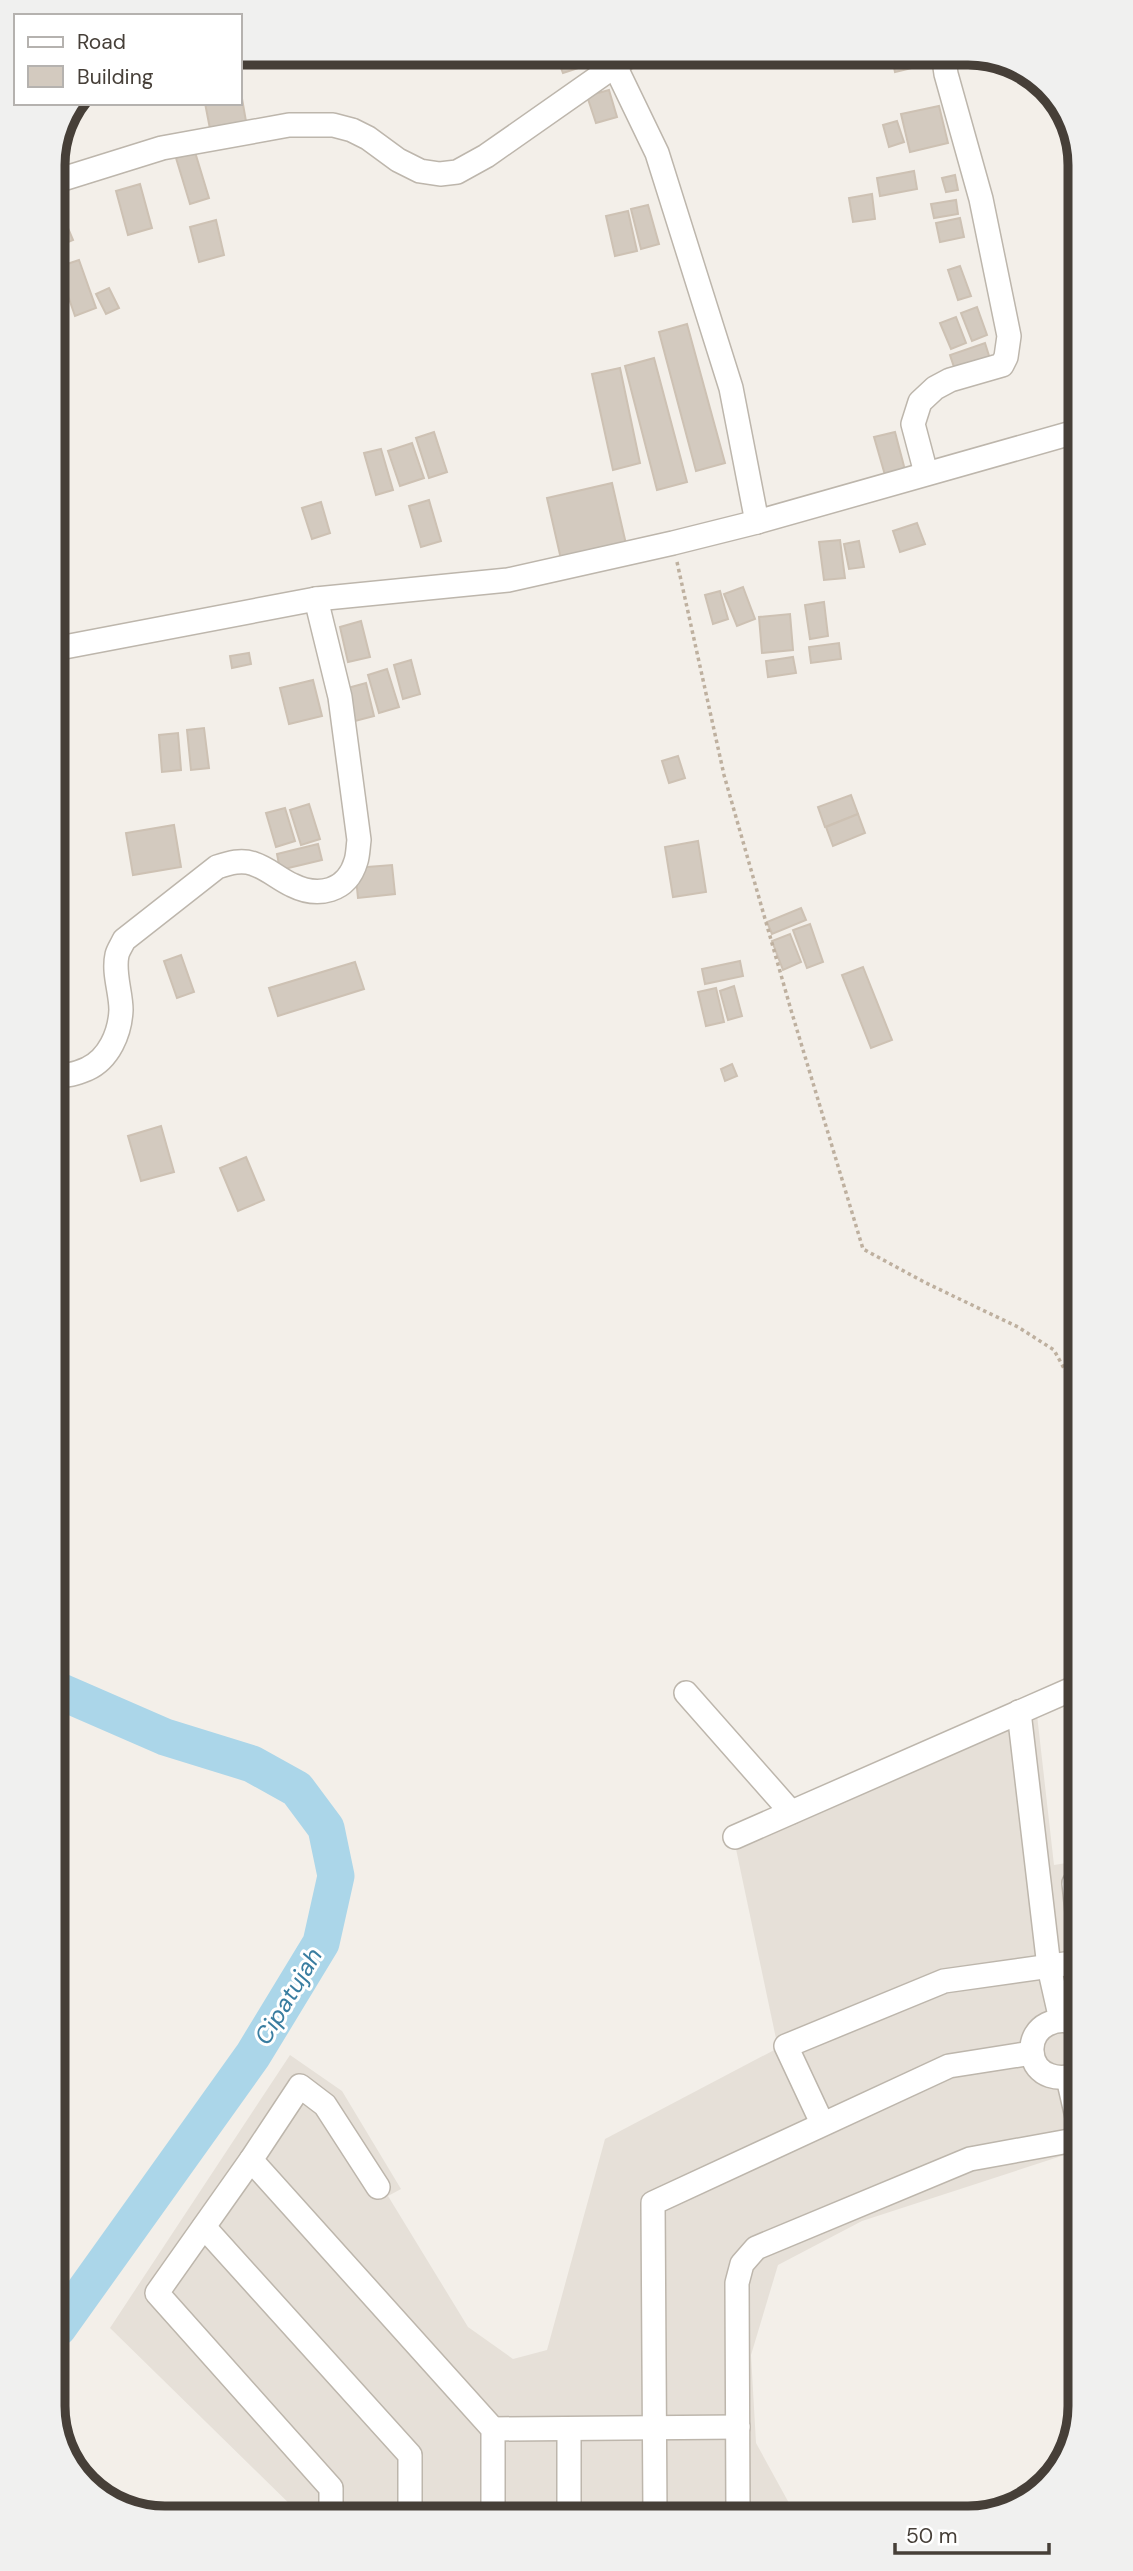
<svg xmlns="http://www.w3.org/2000/svg" width="1133" height="2571" font-family="'DM Sans',sans-serif">
<style>
.residential{fill:#e6e0d8}
.lines{fill:none;stroke-linecap:round;stroke-linejoin:round}
.river{stroke:#abd6e9;stroke-width:37}
.building{fill:#d3cabf;stroke:#cdc1b3;stroke-width:2}
.minor-casing{stroke:#bdb6ac;stroke-width:26}
.path{stroke:#beb09f;stroke-width:3.5;stroke-dasharray:3.5 3.5;stroke-linecap:butt}
.minor{stroke:#fff;stroke-width:23}
.labels{text-anchor:middle;dominant-baseline:central;stroke-width:6;stroke-linejoin:round;paint-order:stroke}
.water-label{font-size:24px;font-style:italic;fill:#397da0;stroke:#fff}
.rim{fill:none;stroke:#463f38;stroke-width:9}
</style>
<rect width="100%" height="100%" fill="#f3efe9"/>
<polygon class="residential" points="1036,1706 1054,1865 1079,1861 1080,2150 862,2221 778,2265 751,2355 756,2443 795,2514 303,2517 110,2328 290,2055 342,2091 401,2189 388,2196 468,2327 513,2359 547,2350 605,2139 778,2048 736,1849"/>
<g class="lines">
<polyline class="river" points="57,1690 165,1737 252,1764 297,1789 326,1828 336,1876 321,1943 253,2055 58,2328"/>
</g>
<g class="building">
<polygon points="555,53 576,53 581,67 563,73"/>
<polygon points="897,53 913,53 916,67 895,72 891,54"/>
<polygon points="609,90 617,117 596,123 587,96"/>
<polygon points="241,93 247,127 211,134 205,103 240,103"/>
<polygon points="939,106 948,143 910,152 901,114"/>
<polygon points="897,121 904,142 889,147 883,125"/>
<polygon points="195,152 209,198 190,204 176,158"/>
<polygon points="914,171 917,189 880,196 877,178"/>
<polygon points="955,175 958,190 946,192 942,178"/>
<polygon points="140,184 152,228 128,235 116,191"/>
<polygon points="872,194 875,219 853,222 849,198"/>
<polygon points="956,200 958,214 934,218 931,204"/>
<polygon points="648,205 659,244 641,249 631,209"/>
<polygon points="628,211 637,251 615,256 606,216"/>
<polygon points="62,214 73,240 54,248 53,218"/>
<polygon points="960,218 964,237 940,242 936,223"/>
<polygon points="216,220 224,255 199,262 190,227"/>
<polygon points="79,260 96,308 75,316 58,267"/>
<polygon points="960,266 971,296 958,300 948,270"/>
<polygon points="109,288 119,308 106,314 96,294"/>
<polygon points="977,307 987,335 972,341 961,313"/>
<polygon points="956,317 966,343 951,349 940,323"/>
<polygon points="687,324 725,463 696,471 659,332"/>
<polygon points="985,343 991,362 956,373 950,355"/>
<polygon points="654,358 687,482 657,490 625,366"/>
<polygon points="620,368 640,463 613,470 592,374"/>
<polygon points="434,432 447,472 429,478 416,438"/>
<polygon points="895,432 905,470 885,475 874,437"/>
<polygon points="412,443 424,478 400,486 388,451"/>
<polygon points="381,449 393,490 376,495 364,453"/>
<polygon points="612,483 626,544 561,559 547,498"/>
<polygon points="429,500 441,541 421,547 409,506"/>
<polygon points="321,502 330,533 312,539 302,508"/>
<polygon points="917,523 925,544 900,552 893,531"/>
<polygon points="840,540 845,578 824,580 819,542"/>
<polygon points="859,541 864,567 849,569 844,544"/>
<polygon points="743,587 755,619 737,626 724,594"/>
<polygon points="720,591 728,619 713,624 705,595"/>
<polygon points="824,602 828,636 810,639 805,605"/>
<polygon points="790,614 793,650 762,653 759,617"/>
<polygon points="361,621 370,657 348,662 340,627"/>
<polygon points="839,643 841,659 811,663 809,647"/>
<polygon points="249,653 251,664 232,668 230,656"/>
<polygon points="793,657 796,673 768,677 766,661"/>
<polygon points="411,660 420,694 403,699 394,665"/>
<polygon points="387,669 399,707 379,713 368,675"/>
<polygon points="313,680 322,716 289,724 280,688"/>
<polygon points="366,683 374,716 351,722 344,689"/>
<polygon points="204,728 209,768 191,770 187,730"/>
<polygon points="178,733 181,770 162,772 159,735"/>
<polygon points="678,756 685,778 669,783 662,761"/>
<polygon points="851,795 858,814 825,827 818,807"/>
<polygon points="309,804 320,839 301,845 290,810"/>
<polygon points="285,808 295,841 276,847 266,813"/>
<polygon points="858,814 865,833 833,846 826,827"/>
<polygon points="174,825 181,867 133,875 126,833"/>
<polygon points="698,841 706,892 673,897 665,847"/>
<polygon points="318,844 322,860 280,870 277,854"/>
<polygon points="392,865 395,894 358,898 355,868"/>
<polygon points="801,908 806,920 772,934 767,922"/>
<polygon points="810,924 823,962 807,968 793,930"/>
<polygon points="790,934 801,962 783,970 772,941"/>
<polygon points="181,955 194,992 177,998 164,961"/>
<polygon points="740,961 743,976 705,984 702,969"/>
<polygon points="355,962 364,989 278,1016 269,988"/>
<polygon points="863,967 892,1040 871,1048 842,975"/>
<polygon points="734,986 742,1016 728,1020 720,991"/>
<polygon points="716,988 724,1022 706,1026 698,992"/>
<polygon points="732,1064 737,1076 725,1081 721,1069"/>
<polygon points="161,1126 174,1172 141,1181 128,1136"/>
<polygon points="246,1157 264,1200 238,1211 220,1168"/>
</g>
<g class="lines">
<g class="minor-casing">
<g id="minor">
<polyline points="691,53 699,56 722,53"/>
<polyline points="615,66 657,153 731,388 757,522"/>
<polyline points="53,182 162,148 289,125 333,125 352,130 368,138 398,160 420,171 440,174 457,172 486,156 633,53"/>
<polyline points="926,473 913,424 920,402 935,388 950,380 1002,365 1006,357 1009,336 981,199 946,74 943,53"/>
<polyline points="54,649 316,599 508,580 673,543 757,522 1075,432"/>
<path d="M55 1075C68 1076 75 1074 87 1069 109 1059 120 1033 121 1010 121 992 113 973 117 955 118 950 122 945 124 940L217 867C229 863 242 859 254 864 267 868 279 879 292 885 318 898 347 892 356 861 358 855 358 847 359 840L340 697 316 599"/>
<polyline points="686,1693 791,1812"/>
<polyline points="1019,1712 1049,1967 1061,2020"/>
<polyline points="735,1837 1079,1686"/>
<polyline points="1079,1882 1074,1883 1079,1931"/>
<path d="M1079 2025C1059 2014 1030 2025 1032 2052 1034 2077 1062 2083 1080 2072"/>
<polyline points="1068,2078 1080,2130"/>
<polyline points="822,2123 786,2046 944,1981 1079,1962"/>
<polyline points="251,2160 157,2293 331,2488 331,2517"/>
<polyline points="378,2187 325,2105 300,2086 251,2160 493,2429 493,2516"/>
<polyline points="204,2227 410,2455 410,2516"/>
<polyline points="493,2429 738,2427"/>
<polyline points="569,2429 569,2515"/>
<polyline points="738,2514 737,2283 742,2264 756,2248 970,2159 1080,2139"/>
<polyline points="655,2515 653,2203 949,2066 1032,2053"/>
</g>
</g>
<polyline class="path" points="677,562 724,775 791,1010 863,1249 926,1283 1018,1327 1054,1350 1078,1394"/>
<use href="#minor" class="minor"/>
</g>
<g class="labels">
<g class="water-label">
<text transform="translate(288 1996) rotate(-59)">Cipatujah</text>
</g>
</g>
<path d="M0 0H1133V2571H0ZM165 65H968A100 100 0 0 1 1068 165V2406A100 100 0 0 1 968 2506H165A100 100 0 0 1 65 2406V165A100 100 0 0 1 165 65Z" fill="#f0f0ef" fill-rule="evenodd"/>
<path class="rim" d="M165 65H968A100 100 0 0 1 1068 165V2406A100 100 0 0 1 968 2506H165A100 100 0 0 1 65 2406V165A100 100 0 0 1 165 65Z"/>
<rect x="14" y="14" width="228" height="91" fill="#ffffff" stroke="#b5b2af" stroke-width="2"/>
<rect x="28" y="37" width="35" height="10" fill="#ffffff" stroke="#b5b2af" stroke-width="2"/>
<text x="77" y="49" font-size="21" fill="#463f38">Road</text>
<rect x="28" y="66" width="35" height="21" fill="#d3cabf" stroke="#b5b2af" stroke-width="2"/>
<text x="77" y="84" font-size="21" fill="#463f38">Building</text>
<path d="M895 2543v10h154v-10" fill="none" stroke="#463f38" stroke-width="3.5"/>
<text x="906" y="2543" font-size="21" fill="#463f38" stroke="#ffffff" stroke-width="5" paint-order="stroke">50 m</text>
</svg>
